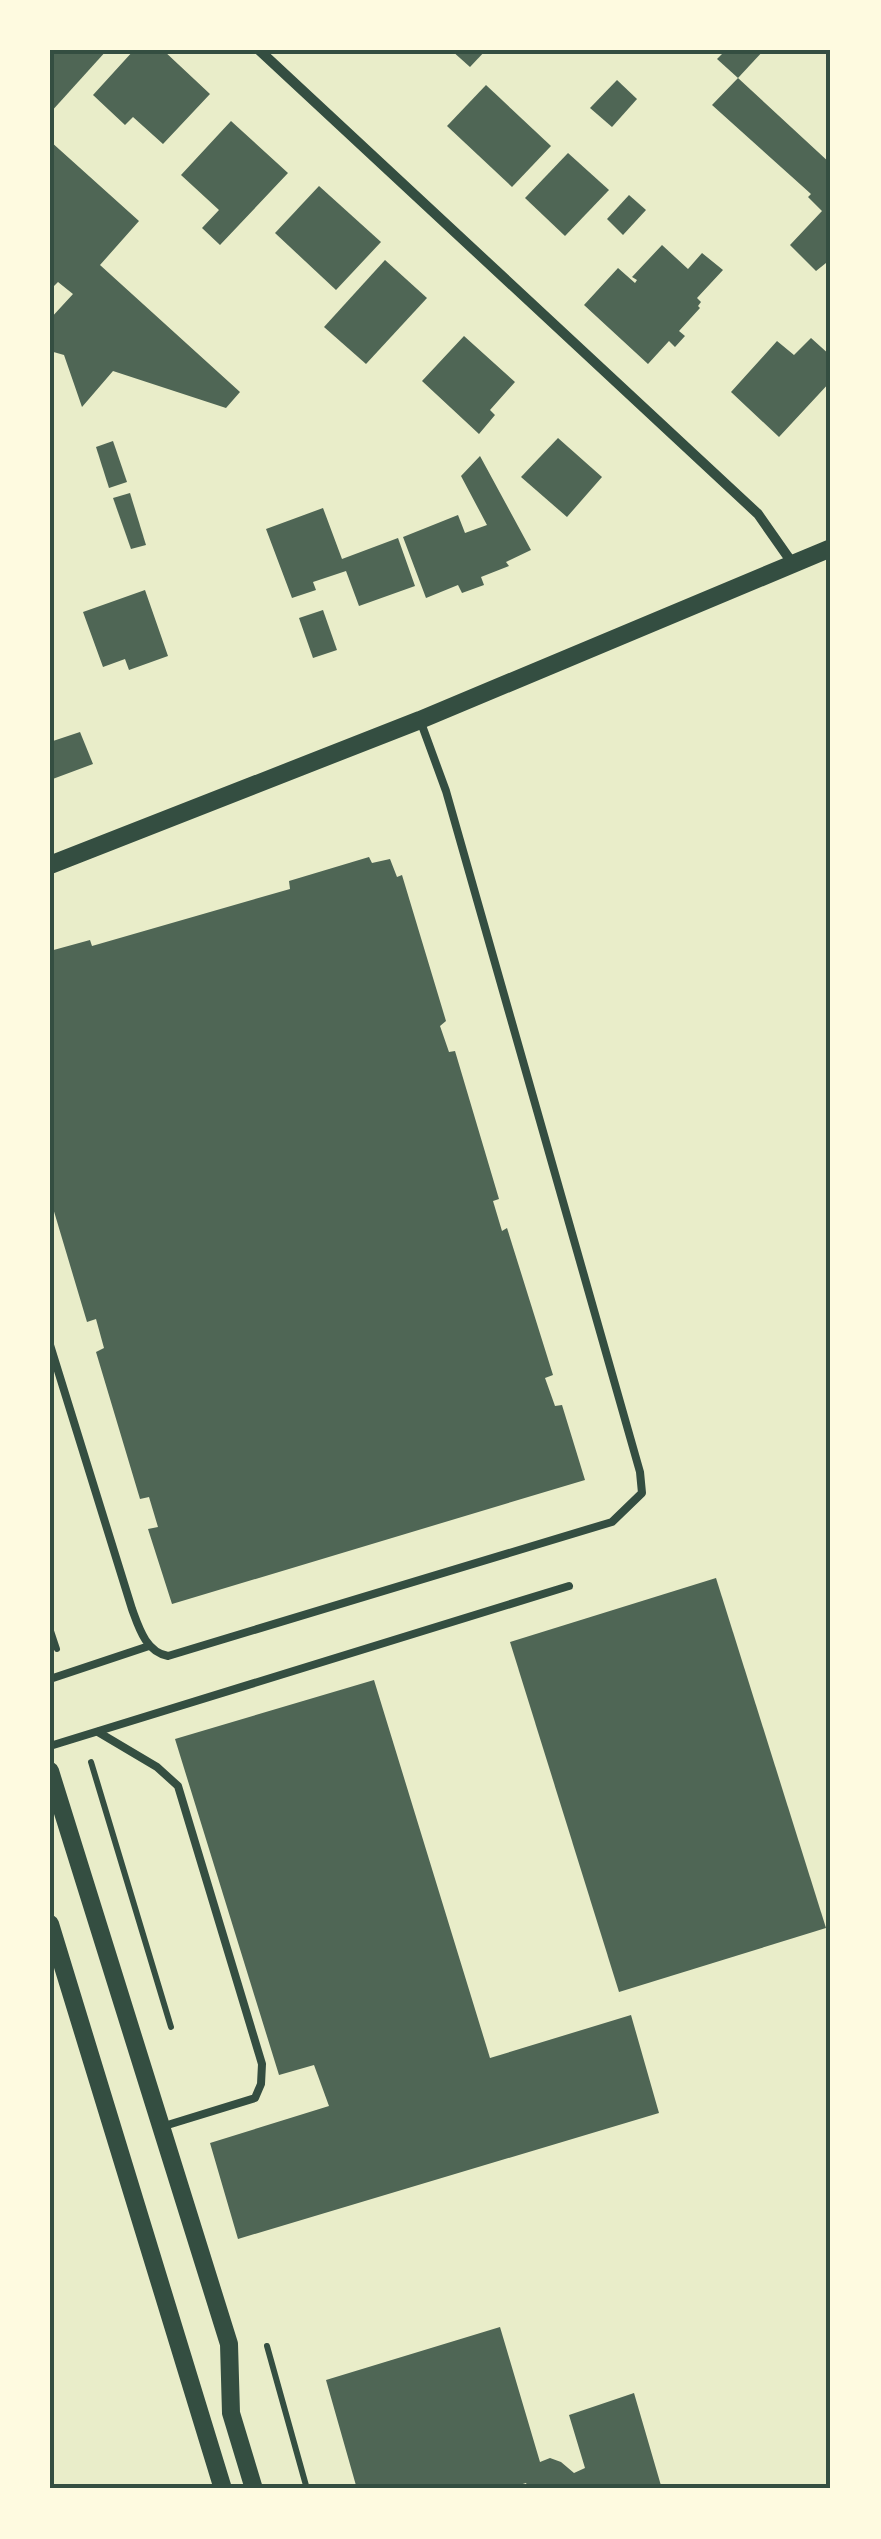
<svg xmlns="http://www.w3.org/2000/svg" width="881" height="2539" font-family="Quicksand,sans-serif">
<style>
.building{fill:#4f6655}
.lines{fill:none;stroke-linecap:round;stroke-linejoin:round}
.path{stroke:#344e41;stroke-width:6}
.service{stroke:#344e41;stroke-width:8}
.minor{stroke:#344e41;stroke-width:10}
.tertiary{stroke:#344e41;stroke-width:18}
.neatline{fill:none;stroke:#344e41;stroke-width:4}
</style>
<rect width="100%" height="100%" fill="#e9edc9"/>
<g class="building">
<polygon points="50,50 107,50 50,113"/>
<polygon points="134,50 163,50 210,94 163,144 133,117 125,125 93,95"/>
<polygon points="451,50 486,50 470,67"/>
<polygon points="726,50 764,50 738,78 717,59"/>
<polygon points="738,78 831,164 831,259 816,271 790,245 822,211 808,197 811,194 712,105"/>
<polygon points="617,80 637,99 612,127 590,108"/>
<polygon points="486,85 551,146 512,187 447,126"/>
<polygon points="231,121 288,173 220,245 202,228 219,210 181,175"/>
<polygon points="50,141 139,221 100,265 240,392 226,408 113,371 82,407 64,355 50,351 50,319 73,294 58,282 50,290"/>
<polygon points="568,153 609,190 565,236 525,198"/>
<polygon points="319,186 381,242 336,290 275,233"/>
<polygon points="629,195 646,210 623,235 607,219"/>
<polygon points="662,245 688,269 702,253 723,270 697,298 701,302 698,306 700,308 679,331 685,336 675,347 669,341 648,364 584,305 618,268 635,283 637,280 632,277"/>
<polygon points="385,260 427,298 366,364 324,327"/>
<polygon points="464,336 515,382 490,410 495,415 479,434 422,381"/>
<polygon points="811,338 831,356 831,381 779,437 731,392 777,341 794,355"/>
<polygon points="558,438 602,477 567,517 521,477"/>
<polygon points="113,441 127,482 109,488 96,447"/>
<polygon points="480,456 531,550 506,562 509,566 481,577 484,585 462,593 458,585 426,598 403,537 458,515 465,533 487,525 461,476"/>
<polygon points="130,493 146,545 131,549 113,498"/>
<polygon points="323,508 342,559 398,538 415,586 359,606 346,571 313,582 316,590 292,598 266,529"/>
<polygon points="145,590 168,656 129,670 125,659 103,667 83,612"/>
<polygon points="323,610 337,650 313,658 299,618"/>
<polygon points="80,732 93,764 50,780 50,742"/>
<polygon points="369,857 372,863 390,859 397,877 402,875 446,1021 440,1026 449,1052 455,1051 499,1199 493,1201 502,1231 507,1228 553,1375 545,1378 555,1406 562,1405 585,1480 172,1604 148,1529 158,1527 149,1497 140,1499 96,1352 104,1348 96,1319 87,1322 50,1198 50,951 90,940 92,946 290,889 289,881"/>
<polygon points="716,1578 826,1928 619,1992 510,1642"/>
<polygon points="374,1680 490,2058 631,2015 659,2113 238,2239 210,2143 329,2106 314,2065 279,2075 175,1739"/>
<polygon points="500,2327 540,2462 550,2458 561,2462 574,2473 585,2468 569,2415 634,2393 662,2489 529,2489 526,2483 506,2489 357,2489 326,2380"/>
</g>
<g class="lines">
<g class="path">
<polyline points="50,1628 57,1649"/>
<polyline points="91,1762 171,2027"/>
<polyline points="267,2346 307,2489"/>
</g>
<g class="service">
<path d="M50 1345 132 1609C139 1628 146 1652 168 1656L612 1522 642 1493 640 1472 446 791 420 720"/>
<polyline points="50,1679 149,1646"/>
<polyline points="98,1732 157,1767 178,1786 262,2064 261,2084 255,2098 161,2127"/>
<polyline points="50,1746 569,1586"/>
</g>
<polyline class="minor" points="259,50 758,514 793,564"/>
<g class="tertiary">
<polyline points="50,865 420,720 831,548"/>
<polyline points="50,1771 229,2344 231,2413 254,2489"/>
<polyline points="50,1924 223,2489"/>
</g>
</g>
<rect width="881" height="2539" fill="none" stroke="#fefae0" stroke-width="105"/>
<rect x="52" y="52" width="776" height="2434" class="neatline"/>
</svg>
